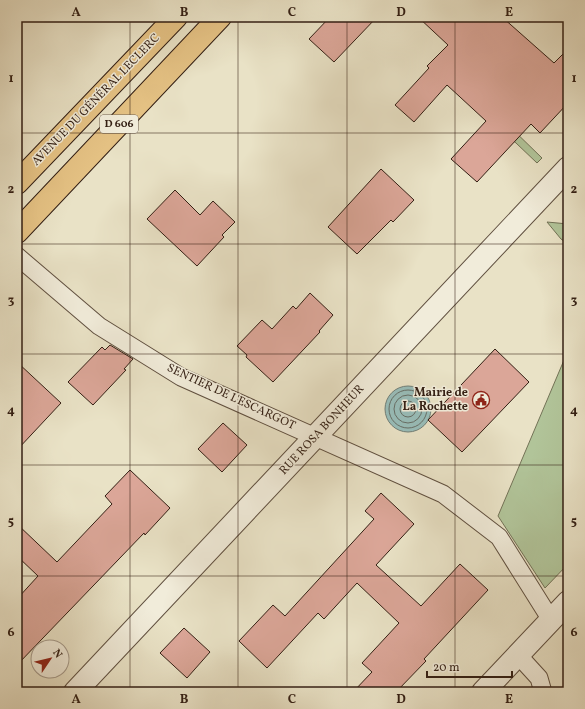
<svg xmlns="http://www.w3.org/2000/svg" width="585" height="709" font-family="Vollkorn,serif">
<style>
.green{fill:#b1c499;stroke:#727256}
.water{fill:#98bdb9;stroke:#707e77}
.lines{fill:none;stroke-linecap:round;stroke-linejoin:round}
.shore{stroke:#666e66;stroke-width:1}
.building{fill:#dba698;stroke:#331f14}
.pedestrian-casing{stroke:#605040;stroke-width:19}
.minor-casing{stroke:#605040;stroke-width:24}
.primary-casing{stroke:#331f14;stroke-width:24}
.pedestrian{stroke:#f1ecda;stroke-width:17}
.minor{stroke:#f1ecda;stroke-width:22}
.primary{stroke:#e4c183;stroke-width:22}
.grid{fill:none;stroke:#331f14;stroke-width:1;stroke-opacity:0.55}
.labels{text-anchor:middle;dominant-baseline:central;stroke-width:3;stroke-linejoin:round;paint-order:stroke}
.shield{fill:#f1ecda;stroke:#6c5c4f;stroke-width:1}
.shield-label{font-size:11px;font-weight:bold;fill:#331f14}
.street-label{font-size:12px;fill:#331f14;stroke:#f1ecda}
.poi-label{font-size:12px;font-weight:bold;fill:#331f14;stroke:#f1ecda;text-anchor:end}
.neatline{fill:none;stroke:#331f14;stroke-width:1.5}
.grid-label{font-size:13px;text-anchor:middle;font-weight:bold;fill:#331f14}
</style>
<rect width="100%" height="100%" fill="#e9e2c6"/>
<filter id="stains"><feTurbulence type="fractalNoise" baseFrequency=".005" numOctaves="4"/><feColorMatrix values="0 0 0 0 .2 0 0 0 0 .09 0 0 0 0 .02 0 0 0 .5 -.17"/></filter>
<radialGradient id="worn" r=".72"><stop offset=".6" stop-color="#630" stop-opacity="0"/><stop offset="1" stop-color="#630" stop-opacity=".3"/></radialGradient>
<g class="green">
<polygon points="505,122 542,158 537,163 516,143 492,124"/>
<polygon points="547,222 568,224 568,244 561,239"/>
<polygon points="567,353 568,564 545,588 498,516"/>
</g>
<circle class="water" cx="408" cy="409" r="23"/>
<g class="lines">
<g class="shore">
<circle cx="408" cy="409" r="19"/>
<circle cx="408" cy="409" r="14"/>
<circle cx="408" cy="409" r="8"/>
</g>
</g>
<g class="building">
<polygon points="330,17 377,17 334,62 309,39"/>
<polygon points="418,17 502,17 554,63 568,49 568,103 540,133 531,124 477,182 451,159 486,121 447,85 414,122 395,105 429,68 427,66 448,45"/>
<polygon points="381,169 414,200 393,222 391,220 357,254 328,227"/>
<polygon points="175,190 200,215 213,201 235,222 222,235 224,237 197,266 147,219"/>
<polygon points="310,293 333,315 319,331 320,332 273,382 246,357 247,355 237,346 262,320 272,329 293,306 296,309"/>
<polygon points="110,345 133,359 124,369 126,370 93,405 68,382 102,347 105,350"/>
<polygon points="495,349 529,382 462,452 428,420"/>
<polygon points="17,362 61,403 17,450"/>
<polygon points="223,423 247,445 222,472 198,449"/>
<polygon points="130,470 170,508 145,535 144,533 17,665 17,599 38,576 17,556 17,524 57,562 112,504 105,496"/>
<polygon points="381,493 414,524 376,565 421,606 460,564 488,590 424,659 426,661 396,692 353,692 372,672 362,663 399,623 357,583 324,619 318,613 267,668 239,641 273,605 285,616 374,519 365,511"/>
<polygon points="184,628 210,652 187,678 160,653"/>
</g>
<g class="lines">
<g class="pedestrian-casing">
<g id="pedestrian">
<polyline points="17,256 99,326 181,377 443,494 499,537 551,620"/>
<polyline points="518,655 539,678 543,692"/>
</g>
</g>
<g class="minor-casing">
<g id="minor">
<polyline points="75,692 568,168"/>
<polyline points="483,692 568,602"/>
</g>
</g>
<g class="primary-casing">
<g id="primary">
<polyline points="17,183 176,17"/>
<polyline points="17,232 220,17"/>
</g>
</g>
<use href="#pedestrian" class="pedestrian"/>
<use href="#minor" class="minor"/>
<use href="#primary" class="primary"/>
</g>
<path class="grid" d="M130 17V692M238 17V692M347 17V692M455 17V692M17 133H568M17 244H568M17 354H568M17 465H568M17 576H568"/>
<defs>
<g id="civic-ring" transform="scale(0.9)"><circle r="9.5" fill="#f1ecda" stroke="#8f2418" stroke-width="1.5"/><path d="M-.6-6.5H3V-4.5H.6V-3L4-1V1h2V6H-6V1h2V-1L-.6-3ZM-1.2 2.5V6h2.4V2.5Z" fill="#8f2418"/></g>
</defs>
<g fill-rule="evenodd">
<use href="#civic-ring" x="481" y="400"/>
</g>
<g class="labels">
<rect class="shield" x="100" y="115" width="38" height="18" rx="3"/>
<g class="shield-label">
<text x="119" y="124">D 606</text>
</g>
<g class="street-label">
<text transform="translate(96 100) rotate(-46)">AVENUE DU GÉNÉRAL LECLERC</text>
<text transform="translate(231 397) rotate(25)">SENTIER DE L'ESCARGOT</text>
<text transform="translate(322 430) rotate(-47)">RUE ROSA BONHEUR</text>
</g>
<g class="poi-label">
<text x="468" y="393">Mairie de<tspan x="468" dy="14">La Rochette</tspan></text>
</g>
</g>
<rect width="585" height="709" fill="none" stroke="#e9e2c6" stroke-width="44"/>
<g transform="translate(50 659) rotate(55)"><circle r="19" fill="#f1ecda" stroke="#a59a8b"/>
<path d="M0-3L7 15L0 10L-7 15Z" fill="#8f2418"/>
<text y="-6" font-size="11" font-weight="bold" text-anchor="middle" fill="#331f14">N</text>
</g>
<path d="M427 671v6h85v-6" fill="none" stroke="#331f14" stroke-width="2"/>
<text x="433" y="671" font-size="12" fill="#331f14" stroke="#f1ecda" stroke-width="3" paint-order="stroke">20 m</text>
<rect x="22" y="22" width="541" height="665" class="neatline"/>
<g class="grid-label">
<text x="76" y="16">A</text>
<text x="184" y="16">B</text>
<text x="292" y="16">C</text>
<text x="401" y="16">D</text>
<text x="509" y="16">E</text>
<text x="11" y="82">1</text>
<text x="574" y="82">1</text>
<text x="11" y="193">2</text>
<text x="574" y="193">2</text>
<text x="11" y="304">3</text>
<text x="574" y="304">3</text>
<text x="11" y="414">4</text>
<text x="574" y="414">4</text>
<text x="11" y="525">5</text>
<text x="574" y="525">5</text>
<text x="11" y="636">6</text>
<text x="574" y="636">6</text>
<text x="76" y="703">A</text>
<text x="184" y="703">B</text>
<text x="292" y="703">C</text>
<text x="401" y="703">D</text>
<text x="509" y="703">E</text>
</g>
<rect width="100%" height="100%" filter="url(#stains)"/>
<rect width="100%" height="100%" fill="url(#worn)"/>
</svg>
